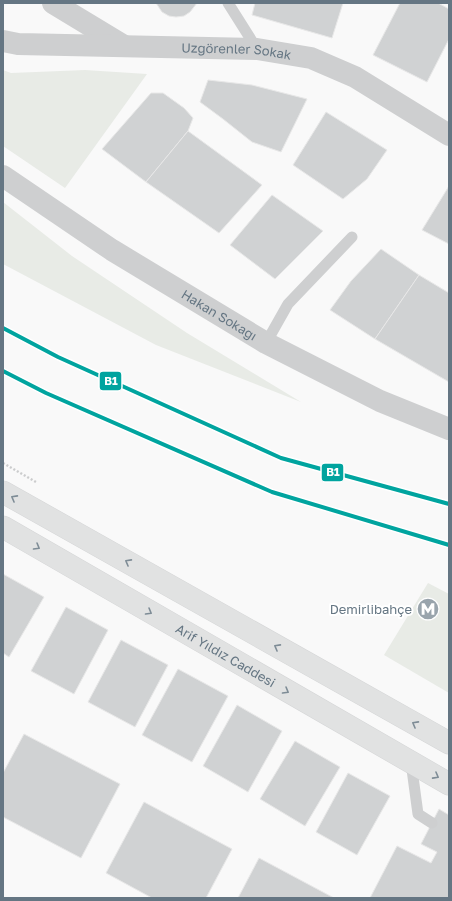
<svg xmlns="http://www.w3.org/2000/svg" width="452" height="901" font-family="'Golos Text',sans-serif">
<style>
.green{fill:#e8ebe6}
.building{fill:#d0d2d3;stroke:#e8e8e8}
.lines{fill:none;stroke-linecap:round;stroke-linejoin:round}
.secondary-casing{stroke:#d5d6d7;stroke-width:23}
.path{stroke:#cbcccd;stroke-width:2.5;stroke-dasharray:2 2;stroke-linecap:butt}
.lane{stroke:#cecfd0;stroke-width:11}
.street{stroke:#cecfd0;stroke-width:22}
.secondary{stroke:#e1e2e2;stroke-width:22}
.rail-1-casing{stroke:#fff;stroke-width:7}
.rail-1{stroke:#00a49f;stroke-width:4}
.oneway{stroke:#7e8c96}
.labels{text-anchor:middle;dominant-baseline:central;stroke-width:4;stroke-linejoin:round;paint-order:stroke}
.street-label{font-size:13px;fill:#657683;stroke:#fff}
.poi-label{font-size:13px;fill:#657683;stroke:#fff;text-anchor:end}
.line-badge{stroke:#fff;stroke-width:1.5}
.badge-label{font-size:11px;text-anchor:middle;font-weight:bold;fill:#fff}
</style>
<rect width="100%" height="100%" fill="#f9f9f9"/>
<g class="green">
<polygon points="3,70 11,73 85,70 147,74 65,188 3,146"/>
<polygon points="3,202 72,256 187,333 301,402 156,345 3,264"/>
<polygon points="428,583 449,594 449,693 384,655"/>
</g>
<g class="building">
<polygon points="156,3 197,3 190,12 184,16 176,17 169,16 162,12"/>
<polygon points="255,3 343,3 332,38 252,15"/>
<polygon points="400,3 438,3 449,9 449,39 427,82 373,55"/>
<polygon points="208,80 252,85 307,99 281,152 252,142 223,119 200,102"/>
<polygon points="151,93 163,93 184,108 193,118 188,131 146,182 102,149"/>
<polygon points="326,112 387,150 367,179 343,199 293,165"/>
<polygon points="188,131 262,185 219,233 146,182"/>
<polygon points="449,186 449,244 422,230"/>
<polygon points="272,195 323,231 275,279 230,245"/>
<polygon points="381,249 419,275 375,339 330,310 351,281"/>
<polygon points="419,275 449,293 449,382 375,339"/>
<polygon points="3,574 44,597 9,657 3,653"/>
<polygon points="66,607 108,630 74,694 31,671"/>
<polygon points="121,640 168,665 135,727 88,702"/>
<polygon points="178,669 228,696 192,762 142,735"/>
<polygon points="237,705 282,731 248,792 203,766"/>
<polygon points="24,734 120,784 81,858 3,817 3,773"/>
<polygon points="295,741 340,767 305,826 260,799"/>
<polygon points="348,773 390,796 357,855 316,832"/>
<polygon points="144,802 232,849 206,898 152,898 106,873"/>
<polygon points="439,809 449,815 449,898 370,898 397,846 431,863 437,852 421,844"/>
<polygon points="259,858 334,898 238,898"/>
</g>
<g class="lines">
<g class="secondary-casing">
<g id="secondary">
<polyline points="3,492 449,743"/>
<path id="s3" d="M3 527 449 784"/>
</g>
</g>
<polyline class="path" points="3,463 36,482"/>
<g class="lane">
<polyline points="228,3 257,49"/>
<polyline points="266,343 288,304 352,237"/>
<polyline points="411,762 418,814 432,823"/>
</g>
<g class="street">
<polyline points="53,3 124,46"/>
<path id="s1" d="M3 41 18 44 257 49 311 58 355 77 449 135"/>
<path id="s2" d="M3 176 112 250 266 343 380 401 449 429"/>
</g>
<use href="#secondary" class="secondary"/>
<g class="rail-1-casing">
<g id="rail-1">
<polyline points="3,328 58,357 281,458 449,504"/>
<polyline points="3,371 46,393 272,492 449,545"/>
</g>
</g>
<use href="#rail-1" class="rail-1"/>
</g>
<defs><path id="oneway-chevron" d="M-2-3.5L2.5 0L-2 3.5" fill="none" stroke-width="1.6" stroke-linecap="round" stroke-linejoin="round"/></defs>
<g class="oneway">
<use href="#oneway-chevron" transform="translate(14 498) rotate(-151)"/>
<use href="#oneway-chevron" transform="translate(37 547) rotate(30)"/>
<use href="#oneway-chevron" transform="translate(128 562) rotate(-151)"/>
<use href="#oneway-chevron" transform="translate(149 612) rotate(30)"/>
<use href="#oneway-chevron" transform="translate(277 647) rotate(-151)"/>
<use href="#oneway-chevron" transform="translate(286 691) rotate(30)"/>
<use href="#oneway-chevron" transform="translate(415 724) rotate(-151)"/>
<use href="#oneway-chevron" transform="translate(436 776) rotate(29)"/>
</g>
<defs>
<g id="metro-disc" transform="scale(1.15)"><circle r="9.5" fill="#99a4ac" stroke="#fff"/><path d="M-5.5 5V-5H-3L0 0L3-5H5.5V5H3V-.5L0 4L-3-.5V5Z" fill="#fff"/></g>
</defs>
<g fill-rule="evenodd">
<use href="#metro-disc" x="428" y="609"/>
</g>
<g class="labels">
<g class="street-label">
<text stroke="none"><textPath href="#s1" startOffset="234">Uzgörenler Sokak</textPath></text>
<text stroke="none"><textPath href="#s2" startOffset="257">Hakan Sokağı</textPath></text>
<text stroke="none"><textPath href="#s3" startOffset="257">Arif Yıldız Caddesi</textPath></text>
</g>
<g class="poi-label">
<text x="412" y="609">Demirlibahçe</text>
</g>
</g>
<g class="line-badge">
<rect x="99" y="371" width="23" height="20" rx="4" fill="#00a49f"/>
<rect x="321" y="463" width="23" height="19" rx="4" fill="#00a49f"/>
</g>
<g class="badge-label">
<text x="111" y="385">B1</text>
<text x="333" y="476">B1</text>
</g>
<rect width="452" height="901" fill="none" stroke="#657683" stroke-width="8"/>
</svg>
